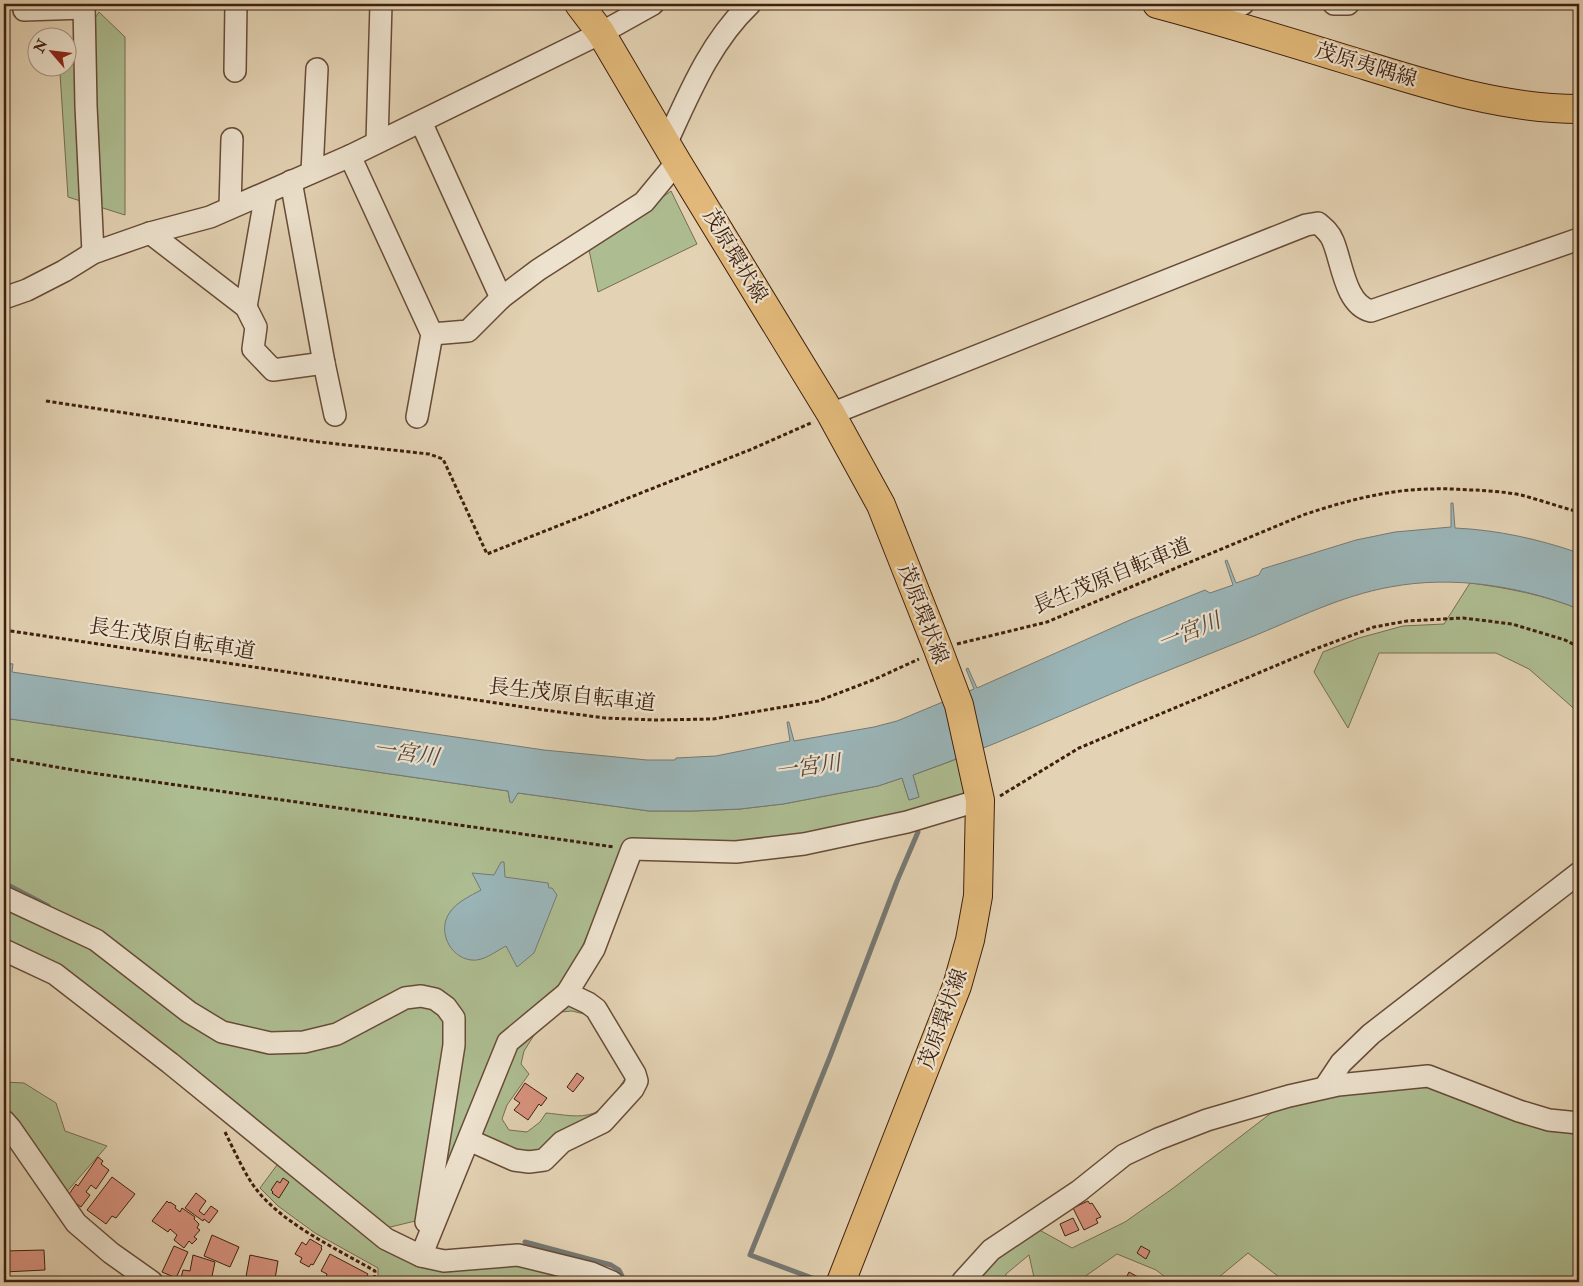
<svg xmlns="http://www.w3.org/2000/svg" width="1583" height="1286" font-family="'IM FELL Double Pica','Noto Serif JP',serif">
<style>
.green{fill:#adbd91;stroke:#766e50;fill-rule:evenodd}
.water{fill:#9ab5b8;stroke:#767974}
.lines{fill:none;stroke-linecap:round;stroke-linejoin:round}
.stream{stroke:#767974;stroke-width:5}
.building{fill:#d7927e;stroke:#3f200f}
.minor-casing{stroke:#684c38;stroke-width:24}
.major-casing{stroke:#3f200f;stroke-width:30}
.path{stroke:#3f200f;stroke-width:3;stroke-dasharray:4 2.5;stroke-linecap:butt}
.minor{stroke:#ede2ce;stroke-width:21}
.major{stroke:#e2b97a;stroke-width:28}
.labels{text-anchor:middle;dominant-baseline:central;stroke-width:4.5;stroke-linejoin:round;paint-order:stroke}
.street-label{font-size:21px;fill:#3f200f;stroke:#ede2ce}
.water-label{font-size:22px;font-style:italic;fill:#564539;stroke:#ede2ce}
</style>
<rect width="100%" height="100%" fill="#e3d2b3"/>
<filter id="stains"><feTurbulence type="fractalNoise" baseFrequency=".004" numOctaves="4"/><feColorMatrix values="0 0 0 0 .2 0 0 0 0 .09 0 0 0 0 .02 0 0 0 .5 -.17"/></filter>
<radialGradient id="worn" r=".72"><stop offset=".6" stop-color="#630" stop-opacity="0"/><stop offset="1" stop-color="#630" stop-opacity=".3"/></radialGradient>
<g class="green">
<polygon points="99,12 125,37 125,215 68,197 60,73 63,68 68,68 68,60"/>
<polygon points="671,191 697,244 598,292 589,250"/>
<path d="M1470 583C1508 588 1544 595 1579 609V713L1529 669 1496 653H1379L1348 728 1314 672 1323 652 1359 638 1403 626 1444 624Z"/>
<polygon points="4,718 508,791 510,802 518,793 649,811 693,811 740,809 783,804 878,786 902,778 909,800 919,797 913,775 957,759 966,798 834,831 623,853 566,984 514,1027 432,1217 382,1229 4,944"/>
<path d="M568 1001 581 1004 633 1077 602 1119 543 1157 475 1139 516 1044ZM572 1011 588 1015 626 1077C619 1088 606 1108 594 1113 580 1119 560 1114 546 1113L540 1122 527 1132 509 1130 502 1119 507 1105 529 1074 521 1064 524 1051 536 1032 561 1012Z"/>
<polygon points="4,1082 24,1083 56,1103 65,1131 107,1146 63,1196 4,1117"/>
<polygon points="1421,1083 1579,1128 1579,1282 1279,1282 1279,1277 1248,1253 1213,1282 1172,1282 1156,1270 1117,1254 1077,1282 1035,1282 1029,1255 1006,1274 1004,1282 968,1282 1034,1227 1072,1248 1125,1222 1172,1189 1279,1107 1331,1091"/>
<polygon points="280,1161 401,1257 521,1260 601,1282 378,1282 378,1268 315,1233 278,1206 260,1188"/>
</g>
<g class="water">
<path d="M1451 503H1453L1455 528C1498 530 1538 539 1579 553V609C1521 586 1453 575 1390 587 1340 596 1296 619 1249 638 1212 653 1174 668 1137 683 1063 714 989 748 913 775L919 797 909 800 902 778 878 786 783 804 740 809 693 811H649L518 793 512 803 510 802 508 791 4 718V663L13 664 12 672 544 750 647 760H675L676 758 716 756 790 741 787 722H789L794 741 874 727 897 721 974 689 966 669 968 668 977 688 1130 620 1205 590 1210 593 1233 585 1225 561 1227 560 1236 583 1259 575 1262 569 1356 540 1395 532 1451 527Z"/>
<path d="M501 862H504L505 877 548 883 549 888H552L557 895 534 953 517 967 506 946C496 951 483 962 471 960 449 957 437 930 450 912 457 902 470 896 481 890L472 873 494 875Z"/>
</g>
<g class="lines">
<g class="stream">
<polyline points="4,883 48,906"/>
<polyline points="525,1242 611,1265 619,1270 625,1282"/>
<polyline points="823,1282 750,1255 831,1054 897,881 918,832"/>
</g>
</g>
<g class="building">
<polygon points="577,1073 584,1078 573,1092 567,1087"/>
<polygon points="525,1083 547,1098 541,1106 539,1104 528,1120 514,1110 520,1103 514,1099"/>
<polygon points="98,1157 103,1161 101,1164 109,1170 96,1189 91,1185 86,1192 90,1195 81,1207 67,1197 76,1184 78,1186"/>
<polygon points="112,1177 135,1194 116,1218 112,1216 106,1224 87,1210"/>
<polygon points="283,1178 289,1182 279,1198 272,1193 273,1192 271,1190 277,1181 280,1183"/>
<polygon points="196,1193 206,1201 199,1211 204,1215 211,1206 218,1211 209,1223 204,1219 203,1221 185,1208"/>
<polygon points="167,1201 169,1203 170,1202 176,1206 175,1208 180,1212 182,1208 195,1217 194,1219 199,1224 197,1228 200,1230 194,1237 197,1239 192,1244 189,1241 184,1248 174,1240 177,1235 170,1229 168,1232 152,1221"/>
<polygon points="1088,1201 1090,1204 1092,1203 1101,1217 1096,1219 1098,1223 1084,1230 1073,1208"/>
<polygon points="1073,1218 1079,1230 1065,1236 1060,1224"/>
<polygon points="212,1235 239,1247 230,1267 204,1256"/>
<polygon points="310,1239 322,1246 321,1248 322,1249 313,1265 311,1264 309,1267 300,1262 302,1258 295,1254 302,1242 306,1245"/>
<polygon points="174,1246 188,1252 176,1278 162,1272"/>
<polygon points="1141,1246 1150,1251 1146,1259 1137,1253"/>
<polygon points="44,1250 45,1270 4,1272 4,1251"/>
<polygon points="330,1254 368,1274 364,1282 336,1282 326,1277 327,1274 321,1271"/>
<polygon points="193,1255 215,1262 211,1281 213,1282 180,1282 183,1270 190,1271"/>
<polygon points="250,1255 278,1261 275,1279 278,1279 278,1282 245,1282"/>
<polygon points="1129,1272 1147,1282 1124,1282"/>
</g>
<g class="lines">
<g class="minor-casing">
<g id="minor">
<polyline points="84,4 86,106 93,253"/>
<polyline points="1334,4 1348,4"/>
<polyline points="24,10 84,8"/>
<polyline points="1211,18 1243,4"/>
<polyline points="235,71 236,4"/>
<polyline points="421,122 501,298"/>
<polyline points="377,142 381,4"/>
<path d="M666 144C689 94 710 42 750 4"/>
<polyline points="350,156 432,334 417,417"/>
<polyline points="312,172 317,69"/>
<polyline points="291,181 324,363 335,415"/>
<polyline points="230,207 232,139"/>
<polyline points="150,233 246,307 256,327 253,349 273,370 324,363"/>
<polyline points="4,298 27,290 64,271 93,253 150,233 210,217 350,156 601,33 653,4"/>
<polyline points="246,307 266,193"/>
<polyline points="432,334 468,331 501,298 538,270 644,202 677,162"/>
<path d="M831 414 1306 225 1318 223C1324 228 1330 233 1333 241 1342 262 1345 305 1371 311L1579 239"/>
<polyline points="4,897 96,940 189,1012 222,1032 270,1043 304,1042 337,1034 405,998 421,996 435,999 446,1007 454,1018 454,1045 426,1222"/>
<polyline points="4,950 55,974 170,1063 386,1239 421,1256 444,1261 518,1255 591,1273 612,1282"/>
<polyline points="1325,1087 1341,1063 1371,1034 1579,873"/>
<polyline points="4,1121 11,1129 76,1223 111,1253 152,1282"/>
<polyline points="469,1140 514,1160 529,1162 544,1160 562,1142 603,1122 633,1089 637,1081 635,1074 596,1009 588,1003 567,993"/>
<polyline points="421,1256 508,1042 567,993 594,949 632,849 736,852 804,844 907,822 980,800"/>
<polyline points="962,1282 991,1250 1079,1191 1124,1155 1158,1139 1207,1120 1289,1096 1338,1085 1428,1076 1519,1111 1549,1120 1579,1123"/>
</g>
</g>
<g class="major-casing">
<g id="major">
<polyline points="579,4 601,33 677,162 831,414 881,505 938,649 959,705 980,800 978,896 970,940 957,986 841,1282"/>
<path d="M1157 4C1225 22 1293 43 1361 64 1432 86 1504 109 1579 109"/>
</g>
</g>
<g class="path">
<polyline points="46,401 319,442 429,454 443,459 487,554 752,449 813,422"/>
<polyline points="4,630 544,710 605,718 657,720 713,719 818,701 873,680 919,659"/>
<path d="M957 644 1047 622 1303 515C1345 501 1389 489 1433 489 1447 488 1461 490 1475 490 1490 491 1506 492 1521 495 1540 500 1560 507 1579 512"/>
<polyline points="4,758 85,772 614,847"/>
<polyline points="1000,796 1079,748 1318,648 1374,627 1407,621 1463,618 1512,624 1565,640 1579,647"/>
<path d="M225 1132C233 1148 245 1175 256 1189 283 1224 337 1249 375 1271L374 1282"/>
</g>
<use href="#minor" class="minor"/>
<use href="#major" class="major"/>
</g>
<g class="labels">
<g class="street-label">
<text transform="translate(1366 65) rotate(17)">茂原夷隅線</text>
<text transform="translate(735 256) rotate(59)">茂原環状線</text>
<text transform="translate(1112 576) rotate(-22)">長生茂原自転車道</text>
<text transform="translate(923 614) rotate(69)">茂原環状線</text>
<text transform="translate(172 639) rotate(9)">長生茂原自転車道</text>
<text transform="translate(572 695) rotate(6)">長生茂原自転車道</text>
<text transform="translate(943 1019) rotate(-70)">茂原環状線</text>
</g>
<g class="water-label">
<text transform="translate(1189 632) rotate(-22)">一宮川</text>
<text transform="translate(406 753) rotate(8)">一宮川</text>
<text transform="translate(808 767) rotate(-8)">一宮川</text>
</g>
</g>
<rect width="1583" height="1286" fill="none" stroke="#e3d2b3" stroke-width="20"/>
<rect x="5" y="5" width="1573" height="1276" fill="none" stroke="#3f200f" stroke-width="2.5"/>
<rect x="10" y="10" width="1563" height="1266" fill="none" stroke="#3f200f"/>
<g transform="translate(52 52) rotate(298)"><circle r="24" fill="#ede2ce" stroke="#a79482"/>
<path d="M0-4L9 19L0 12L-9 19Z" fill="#8f2418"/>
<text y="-8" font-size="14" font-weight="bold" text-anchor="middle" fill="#3f200f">N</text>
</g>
<rect width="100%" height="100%" filter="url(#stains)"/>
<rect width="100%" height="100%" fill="url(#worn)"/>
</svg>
